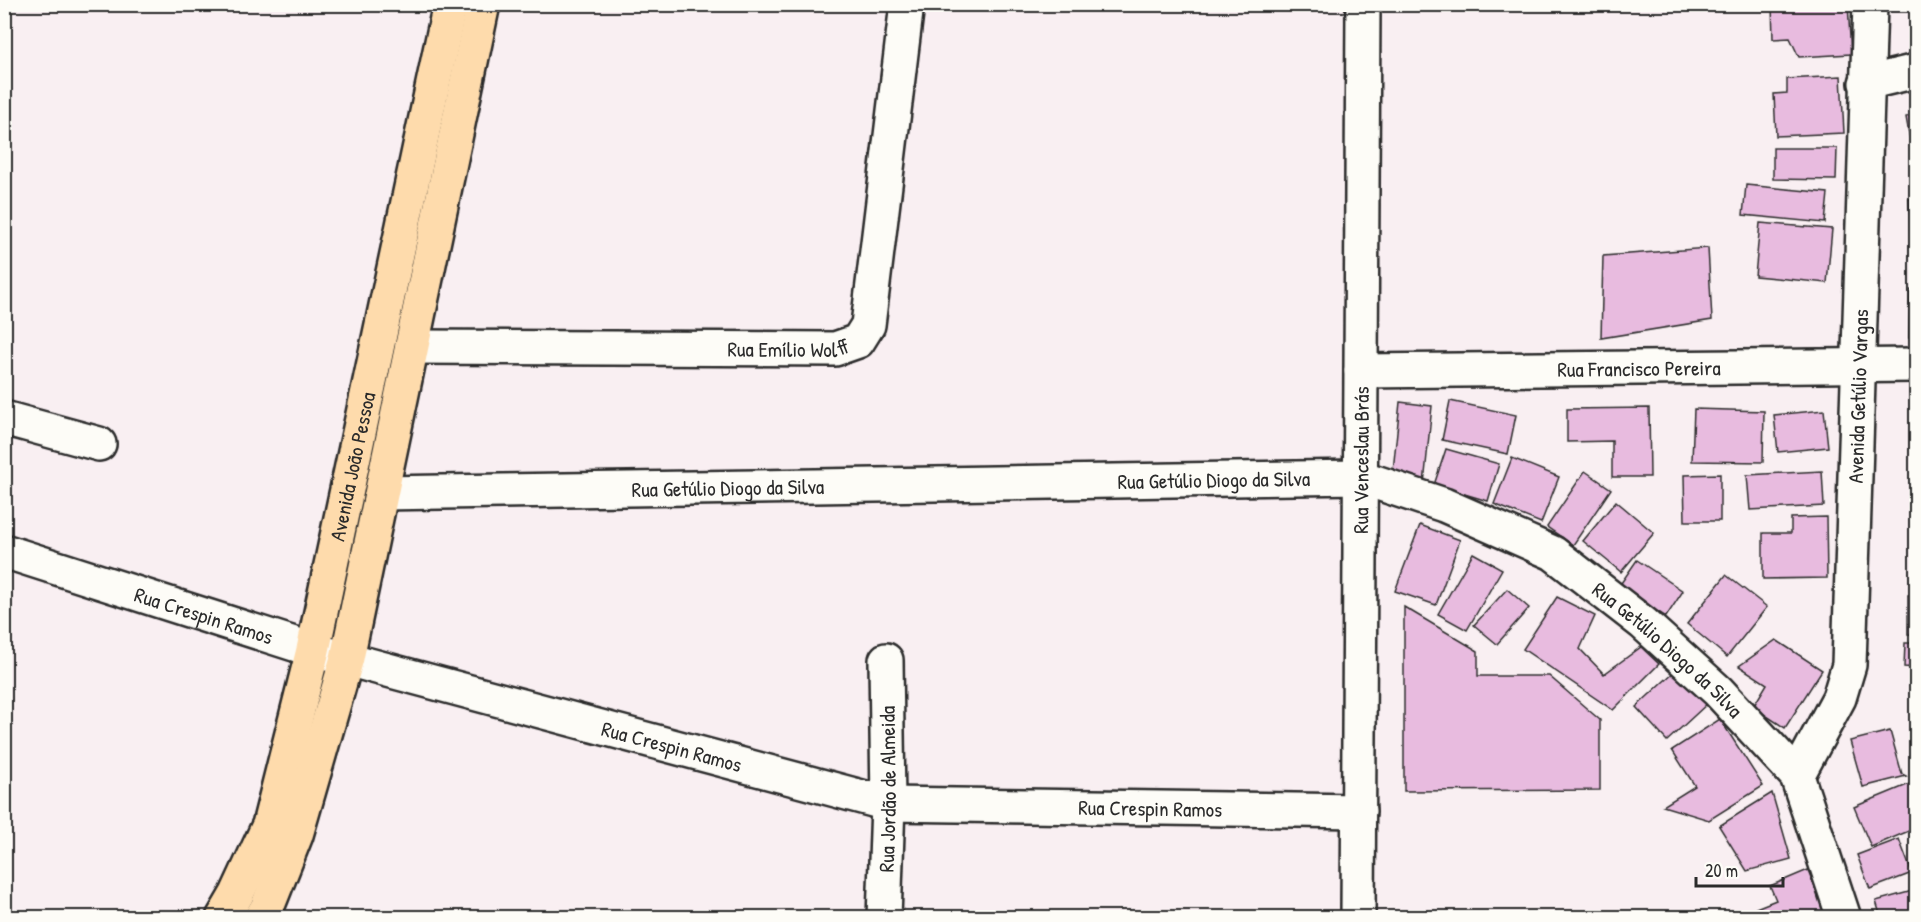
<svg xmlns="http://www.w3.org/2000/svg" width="1921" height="922" font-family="'Patrick Hand',sans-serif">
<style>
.building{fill:#e8bbdf;stroke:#2b2b2b;stroke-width:1.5}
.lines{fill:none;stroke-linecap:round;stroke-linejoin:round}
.minor-casing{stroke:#2b2b2b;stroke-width:38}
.highway-casing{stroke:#2b2b2b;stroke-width:38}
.minor{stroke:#fdfcf7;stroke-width:33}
.highway{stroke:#fedbac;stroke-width:33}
.labels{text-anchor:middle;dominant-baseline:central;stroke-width:4.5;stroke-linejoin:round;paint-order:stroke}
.street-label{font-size:21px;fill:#2b2b2b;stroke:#fdfcf7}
</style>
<rect width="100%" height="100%" fill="#f9eff2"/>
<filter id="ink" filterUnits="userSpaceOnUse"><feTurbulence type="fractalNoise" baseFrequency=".0167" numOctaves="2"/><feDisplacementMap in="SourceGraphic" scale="12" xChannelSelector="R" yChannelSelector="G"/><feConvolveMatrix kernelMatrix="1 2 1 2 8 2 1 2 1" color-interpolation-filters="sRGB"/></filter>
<g filter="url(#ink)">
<g class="building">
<polygon points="1772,4 1848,4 1851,54 1799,57 1790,38 1773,39"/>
<polygon points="1841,76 1844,133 1776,136 1774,94 1787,93 1787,79"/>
<polygon points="1916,115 1916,173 1906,117"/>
<polygon points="1773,148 1837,148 1836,180 1773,179"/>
<polygon points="1746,185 1828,193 1825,223 1743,215"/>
<polygon points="1916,198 1916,242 1911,242 1909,199"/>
<polygon points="1760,223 1832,229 1827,283 1755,276"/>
<polygon points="1708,248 1712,320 1601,338 1603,256"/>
<polygon points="1910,290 1916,290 1916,338 1909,338"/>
<polygon points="1450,401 1516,415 1508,454 1442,440"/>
<polygon points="1400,402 1432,406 1424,484 1392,481"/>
<polygon points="1649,408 1650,477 1612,477 1612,441 1567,442 1567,409"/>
<polygon points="1694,409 1764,411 1763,462 1692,461"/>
<polygon points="1824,410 1828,447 1778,452 1774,415"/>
<polygon points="1446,449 1499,464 1488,501 1434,485"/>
<polygon points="1512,458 1559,477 1541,523 1494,504"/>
<polygon points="1585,471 1611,489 1573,545 1547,527"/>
<polygon points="1822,471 1824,506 1750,510 1747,475"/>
<polygon points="1720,474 1720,521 1685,521 1684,475"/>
<polygon points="1616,501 1654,533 1621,572 1583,541"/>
<polygon points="1826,517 1827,578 1763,579 1763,533 1791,533 1791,518"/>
<polygon points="1420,525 1460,540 1436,605 1395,591"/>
<polygon points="1473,553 1502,569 1467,630 1438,614"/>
<polygon points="1637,560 1683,591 1666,617 1619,586"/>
<polygon points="1726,575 1767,607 1727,657 1687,624"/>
<polygon points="1507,589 1529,608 1497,644 1474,625"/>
<polygon points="1908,595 1916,595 1916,635 1908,634"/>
<polygon points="1557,597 1595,616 1580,649 1604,674 1641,647 1659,664 1613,710 1523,649"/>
<polygon points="1404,607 1478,651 1478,676 1549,676 1600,720 1600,790 1404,791"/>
<polygon points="1776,640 1822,670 1785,728 1753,707 1767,684 1739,666"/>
<polygon points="1905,643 1916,643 1916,668 1904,667"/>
<polygon points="1676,670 1708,703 1667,741 1636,707"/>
<polygon points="1720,719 1763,786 1709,820 1663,806 1695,786 1672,750"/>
<polygon points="1890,731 1902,774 1906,776 1863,787 1850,741"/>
<polygon points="1912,783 1916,793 1916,828 1871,847 1854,807"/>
<polygon points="1772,793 1791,859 1747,871 1719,826"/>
<polygon points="1899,839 1912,873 1870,889 1857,855"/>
<polygon points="1808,870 1824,911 1808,918 1760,918 1756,908 1776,900 1770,886"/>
<polygon points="1916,890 1916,918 1881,918 1876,901"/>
</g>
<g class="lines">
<g class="minor-casing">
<g id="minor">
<polyline points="1866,83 1916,71"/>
<path id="s1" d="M412 347 835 349 858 341 868 325 907 4"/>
<path id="s2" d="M1361 371 1916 365"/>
<polyline points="4,418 99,444"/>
<path id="s3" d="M382 493 1360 477 1444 505 1553 553 1643 623 1718 691 1797 776 1844 918"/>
<path id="s4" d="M4 551 313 650 888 804 1359 811"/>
<path id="s5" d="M1797 776 1839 698 1849 665 1870 4"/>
<path id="s6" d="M884 918 888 804 886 660"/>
<path id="s7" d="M1358 918 1363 4"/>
</g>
</g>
<g class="highway-casing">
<g id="highway">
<path id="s8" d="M223 918 237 894 269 825 313 650 450 4"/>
<polyline points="261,918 267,908 296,835 347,658 483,4"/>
</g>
</g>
<use href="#minor" class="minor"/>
<use href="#highway" class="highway"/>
</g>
</g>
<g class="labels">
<g class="street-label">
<text stroke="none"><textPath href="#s1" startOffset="376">Rua Emílio Wolff</textPath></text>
<text stroke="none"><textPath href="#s2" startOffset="278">Rua Francisco Pereira</textPath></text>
<text stroke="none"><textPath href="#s5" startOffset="392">Avenida Getúlio Vargas</textPath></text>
<text stroke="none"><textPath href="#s7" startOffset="458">Rua Venceslau Brás</textPath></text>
<text stroke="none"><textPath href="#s8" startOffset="472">Avenida João Pessoa</textPath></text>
<text stroke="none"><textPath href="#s3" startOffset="832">Rua Getúlio Diogo da Silva</textPath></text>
<text stroke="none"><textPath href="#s3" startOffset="346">Rua Getúlio Diogo da Silva</textPath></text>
<text stroke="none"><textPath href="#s4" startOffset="210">Rua Crespin Ramos</textPath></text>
<text stroke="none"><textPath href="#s3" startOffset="1336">Rua Getúlio Diogo da Silva</textPath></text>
<text stroke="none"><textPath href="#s4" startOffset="696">Rua Crespin Ramos</textPath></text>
<text stroke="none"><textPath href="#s6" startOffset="129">Rua Jordão de Almeida</textPath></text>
<text stroke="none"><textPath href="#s4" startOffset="1182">Rua Crespin Ramos</textPath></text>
</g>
</g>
<rect width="1921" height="922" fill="none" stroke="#fdfcf7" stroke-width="24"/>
<rect x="12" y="12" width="1897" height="898" fill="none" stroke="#2b2b2b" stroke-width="2" filter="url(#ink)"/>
<path d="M1696 877v9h87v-9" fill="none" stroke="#2b2b2b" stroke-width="3"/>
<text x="1705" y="877" font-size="18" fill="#2b2b2b" stroke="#fdfcf7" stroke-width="4.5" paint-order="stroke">20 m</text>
</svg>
